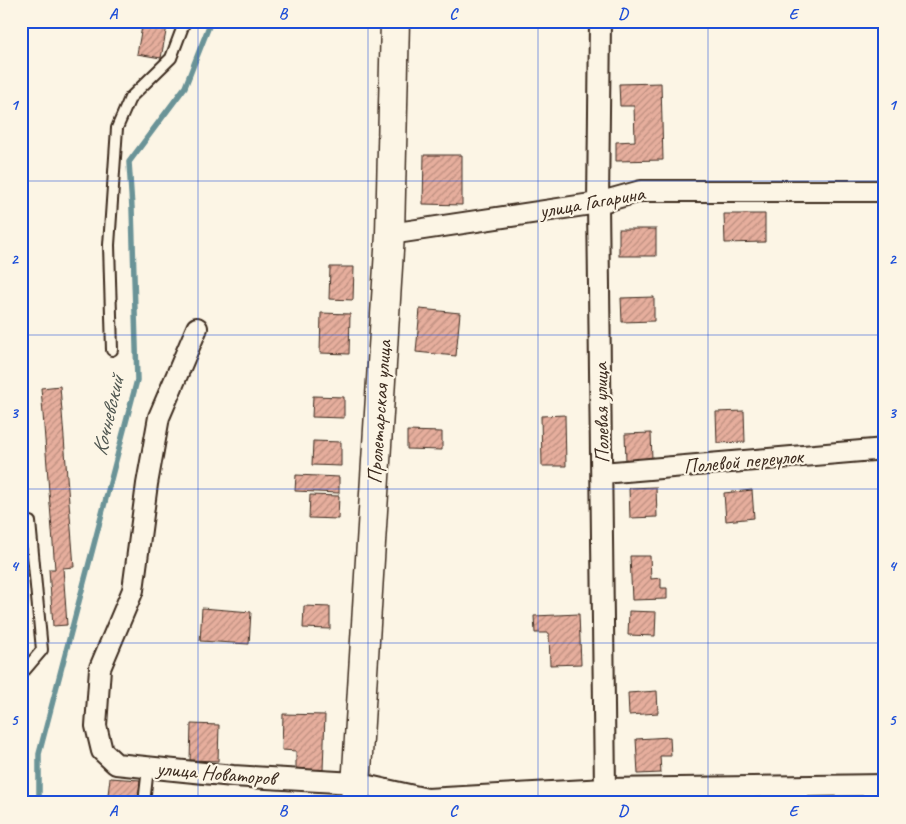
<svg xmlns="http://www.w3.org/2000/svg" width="906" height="824" font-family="Caveat,sans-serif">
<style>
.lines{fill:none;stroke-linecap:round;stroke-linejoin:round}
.stream{stroke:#6a9397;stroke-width:5.5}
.building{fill:url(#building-hatch);stroke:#3b2a1e}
.lane-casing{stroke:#3b2a1e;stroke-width:14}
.street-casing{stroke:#3b2a1e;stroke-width:24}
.secondary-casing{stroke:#3b2a1e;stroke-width:31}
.lane{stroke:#fcf5e5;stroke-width:10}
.street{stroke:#fcf5e5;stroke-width:20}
.secondary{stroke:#fcf5e5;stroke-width:28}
.grid{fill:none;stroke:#1d4ed8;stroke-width:1;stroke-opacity:0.55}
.labels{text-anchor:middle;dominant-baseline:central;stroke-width:4.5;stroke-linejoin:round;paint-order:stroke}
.street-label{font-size:21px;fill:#3b2a1e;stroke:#fcf5e5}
.water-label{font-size:22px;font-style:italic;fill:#4f5650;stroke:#fcf5e5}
.neatline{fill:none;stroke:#1d4ed8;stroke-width:2}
.grid-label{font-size:16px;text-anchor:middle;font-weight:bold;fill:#1d4ed8}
</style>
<defs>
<pattern id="building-hatch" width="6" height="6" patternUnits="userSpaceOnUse" patternTransform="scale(1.25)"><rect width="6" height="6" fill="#e6ae9d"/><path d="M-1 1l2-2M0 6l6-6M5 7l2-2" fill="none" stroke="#bc8e7f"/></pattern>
</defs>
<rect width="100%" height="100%" fill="#fcf5e5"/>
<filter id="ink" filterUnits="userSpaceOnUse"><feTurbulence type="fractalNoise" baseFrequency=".02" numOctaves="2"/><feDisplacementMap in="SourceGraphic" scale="10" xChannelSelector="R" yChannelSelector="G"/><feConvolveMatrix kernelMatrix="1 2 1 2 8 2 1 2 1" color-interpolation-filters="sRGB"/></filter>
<g filter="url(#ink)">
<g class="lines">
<polyline class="stream" points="39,803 39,754 137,380 132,208 129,162 185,87 211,21"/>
</g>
<g class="building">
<polygon points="143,21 168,21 161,58 137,54"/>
<rect x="796" y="21" width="34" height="6"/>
<polygon points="661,83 663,160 616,161 616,142 635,141 634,106 620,106 619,84"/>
<polygon points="424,155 462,155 462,205 423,204"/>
<polygon points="724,214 765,214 765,242 725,243"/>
<rect x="619" y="229" width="37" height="27"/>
<polygon points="330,267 354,267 353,300 329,299"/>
<polygon points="654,297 654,321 622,322 621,298"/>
<polygon points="420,309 460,313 456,356 416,352"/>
<polygon points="321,313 350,314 349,354 320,353"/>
<polygon points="60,386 74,567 63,568 67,625 53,626 49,569 55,569 41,388"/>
<polygon points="313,396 344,397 344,418 312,417"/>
<polygon points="744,411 745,442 717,443 716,412"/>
<polygon points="565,415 566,466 542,466 541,416"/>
<polygon points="407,431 442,432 442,450 407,449"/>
<polygon points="651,433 652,459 626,461 625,434"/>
<polygon points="313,441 341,442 341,466 312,465"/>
<polygon points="296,475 339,477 339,493 295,491"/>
<polygon points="656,487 657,517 630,518 629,488"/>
<polygon points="752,490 754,518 726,521 724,493"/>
<polygon points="310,495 339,496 338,519 309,518"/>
<polygon points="630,556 650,556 651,579 661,578 661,588 667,588 667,599 632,600"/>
<polygon points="304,606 330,607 330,629 303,628"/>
<polygon points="202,608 251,612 249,644 200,641"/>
<polygon points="629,611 656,612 655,636 628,635"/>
<polygon points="579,614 581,664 550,665 549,633 535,633 534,616"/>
<polygon points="21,624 26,660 21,660"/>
<polygon points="657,691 658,713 629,715 628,693"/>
<polygon points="283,714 325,715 323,770 296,769 296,751 282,750"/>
<polygon points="191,724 219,725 218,761 190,760"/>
<polygon points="670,737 671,756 660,756 661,773 638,774 636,739"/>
<polygon points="110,778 140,780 138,803 107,803"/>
<polygon points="190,797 214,798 214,803 190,803"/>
</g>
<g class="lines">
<g class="lane-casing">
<g id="lane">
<polyline points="112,350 109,245 117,128 130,98 171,58 185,21"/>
<polyline points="21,670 25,670 42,650 30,522"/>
<polyline points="144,803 148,768"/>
</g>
</g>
<g class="street-casing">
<g id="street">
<polyline points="600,21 598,203 605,789 612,801"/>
<polyline points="390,234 598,203 641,191 885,191"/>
<polyline points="197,328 159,417 147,484 133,590 100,668 96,726 102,751 116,764 233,776 355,783 427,799 605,789 885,785"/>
<polyline points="602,473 885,449"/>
</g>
</g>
<g class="secondary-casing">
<polyline id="secondary" points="355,803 390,234 395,21"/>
</g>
<use href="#lane" class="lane"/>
<use href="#street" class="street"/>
<use href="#secondary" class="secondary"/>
</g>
</g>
<path class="grid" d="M198 21V803M368 21V803M538 21V803M708 21V803M21 181H885M21 335H885M21 489H885M21 643H885"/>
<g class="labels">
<g class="street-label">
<text transform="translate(592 202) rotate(-10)">улица Гагарина</text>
<text transform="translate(379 412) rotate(-86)">Пролетарская улица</text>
<text transform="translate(601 413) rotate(-91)">Полевая улица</text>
<text transform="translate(743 461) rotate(-5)">Полевой переулок</text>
<text transform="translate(216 773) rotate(5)">улица Новаторов</text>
</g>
<g class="water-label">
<text transform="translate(108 416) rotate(-77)">Кочневский</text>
</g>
</g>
<rect width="906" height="824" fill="none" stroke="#fcf5e5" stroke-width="55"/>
<rect x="28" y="28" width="850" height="768" class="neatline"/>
<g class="grid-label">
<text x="113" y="19">A</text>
<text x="283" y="19">B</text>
<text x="453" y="19">C</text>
<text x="623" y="19">D</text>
<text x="793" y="19">E</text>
<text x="14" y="110">1</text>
<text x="892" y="110">1</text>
<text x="14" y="264">2</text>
<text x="892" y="264">2</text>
<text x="14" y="418">3</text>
<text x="892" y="418">3</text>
<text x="14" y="571">4</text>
<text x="892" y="571">4</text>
<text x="14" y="725">5</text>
<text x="892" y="725">5</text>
<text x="113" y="816">A</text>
<text x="283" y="816">B</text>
<text x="453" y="816">C</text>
<text x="623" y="816">D</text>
<text x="793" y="816">E</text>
</g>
</svg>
